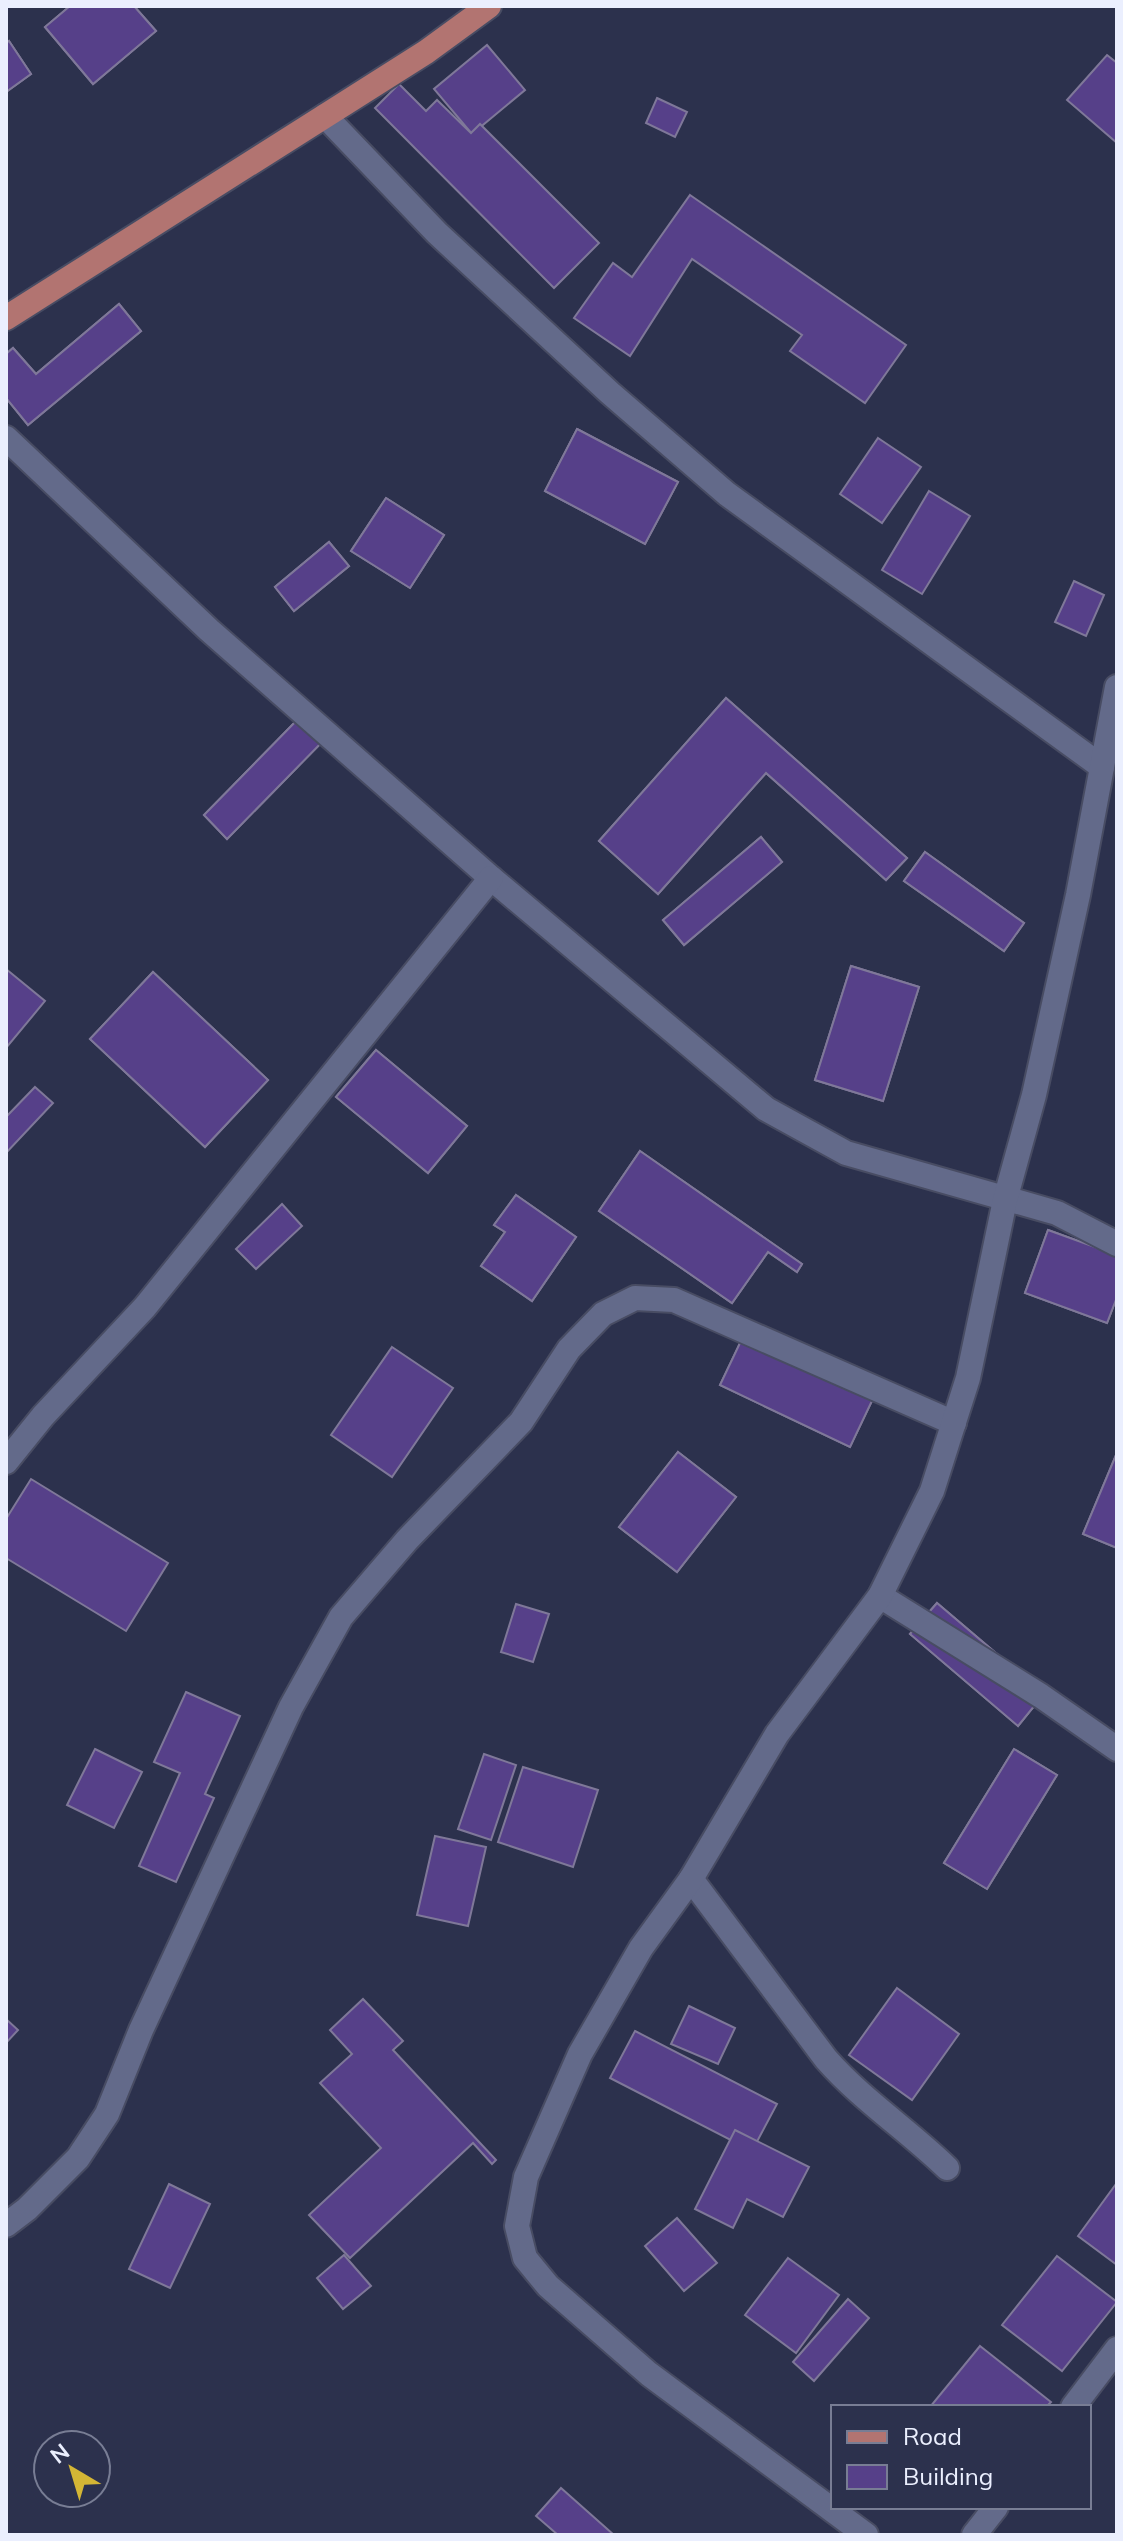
<svg xmlns="http://www.w3.org/2000/svg" width="1123" height="2541" font-family="Mulish,sans-serif">
<style>
.building{fill:#564089;stroke:#7f7899;stroke-width:2}
.lines{fill:none;stroke-linecap:round;stroke-linejoin:round}
.minor-casing{stroke:#484c63;stroke-width:28}
.major-casing{stroke:#484c63;stroke-width:28}
.minor{stroke:#636a8a;stroke-width:24}
.major{stroke:#b27471;stroke-width:24}
</style>
<rect width="100%" height="100%" fill="#2c314d"/>
<g class="building">
<polygon points="70,6 134,6 156,31 93,84 45,27"/>
<polygon points="70,6 134,6 156,31 93,84 45,27"/>
<polygon points="9,41 31,74 6,92 6,43"/>
<polygon points="9,41 31,74 6,92 6,43"/>
<polygon points="487,45 525,90 472,134 434,89"/>
<polygon points="1107,55 1117,63 1117,143 1067,100"/>
<polygon points="399,84 426,111 437,100 471,133 480,124 599,243 554,288 375,108"/>
<polygon points="657,98 687,112 675,137 646,123"/>
<polygon points="690,195 906,345 865,403 790,351 802,335 692,259 630,356 574,318 613,263 632,277"/>
<polygon points="119,304 141,331 28,425 6,398 6,354 13,348 36,374"/>
<polygon points="119,304 141,331 28,425 6,398 6,354 13,348 36,374"/>
<polygon points="577,429 678,482 645,544 545,491"/>
<polygon points="577,429 678,482 645,544 545,491"/>
<polygon points="878,438 921,467 882,523 840,494"/>
<polygon points="929,491 970,516 922,594 882,570"/>
<polygon points="386,498 444,535 410,588 351,551"/>
<polygon points="386,498 444,535 410,588 351,551"/>
<polygon points="329,542 349,566 294,611 275,587"/>
<polygon points="329,542 349,566 294,611 275,587"/>
<polygon points="1074,581 1104,595 1086,636 1055,622"/>
<polygon points="726,698 907,858 886,880 766,773 658,894 599,841"/>
<polygon points="726,698 907,858 886,880 766,773 658,894 599,841"/>
<polygon points="303,714 327,737 227,839 204,815"/>
<polygon points="303,714 327,737 227,839 204,815"/>
<polygon points="761,837 782,862 684,945 663,920"/>
<polygon points="761,837 782,862 684,945 663,920"/>
<polygon points="925,852 1024,923 1004,951 904,881"/>
<polygon points="925,852 1024,923 1004,951 904,881"/>
<polygon points="851,966 919,987 883,1101 815,1080"/>
<polygon points="851,966 919,987 883,1101 815,1080"/>
<polygon points="6,969 45,1001 6,1048"/>
<polygon points="153,972 268,1080 205,1147 90,1039"/>
<polygon points="153,972 268,1080 205,1147 90,1039"/>
<polygon points="376,1050 467,1126 428,1173 336,1097"/>
<polygon points="376,1050 467,1126 428,1173 336,1097"/>
<polygon points="35,1087 53,1103 6,1153 6,1117"/>
<polygon points="640,1151 802,1264 797,1272 768,1252 732,1303 599,1211"/>
<polygon points="640,1151 802,1264 797,1272 768,1252 732,1303 599,1211"/>
<polygon points="516,1195 576,1237 532,1301 481,1266 505,1232 494,1225"/>
<polygon points="516,1195 576,1237 532,1301 481,1266 505,1232 494,1225"/>
<polygon points="282,1204 302,1226 256,1269 236,1249"/>
<polygon points="1048,1230 1117,1255 1117,1297 1107,1323 1025,1293"/>
<polygon points="1048,1230 1117,1255 1117,1297 1107,1323 1025,1293"/>
<polygon points="750,1322 880,1384 850,1447 720,1385"/>
<polygon points="750,1322 880,1384 850,1447 720,1385"/>
<polygon points="392,1347 453,1388 392,1477 331,1435"/>
<polygon points="678,1452 736,1497 677,1572 619,1527"/>
<polygon points="678,1452 736,1497 677,1572 619,1527"/>
<polygon points="1116,1455 1117,1456 1117,1548 1083,1534"/>
<polygon points="1116,1455 1117,1456 1117,1548 1083,1534"/>
<polygon points="31,1479 168,1563 126,1631 6,1558 6,1519"/>
<polygon points="937,1603 1044,1694 1018,1726 910,1634"/>
<polygon points="937,1603 1044,1694 1018,1726 910,1634"/>
<polygon points="516,1604 549,1614 533,1662 501,1652"/>
<polygon points="186,1692 240,1716 205,1794 214,1798 176,1882 139,1866 180,1773 154,1762"/>
<polygon points="95,1749 142,1772 114,1828 67,1805"/>
<polygon points="1014,1749 1057,1775 987,1889 944,1863"/>
<polygon points="1014,1749 1057,1775 987,1889 944,1863"/>
<polygon points="484,1754 516,1765 491,1840 458,1829"/>
<polygon points="523,1767 598,1790 573,1867 498,1842"/>
<polygon points="435,1836 486,1847 468,1926 417,1915"/>
<polygon points="897,1988 959,2034 912,2100 849,2055"/>
<polygon points="363,1999 403,2041 393,2050 496,2160 492,2164 473,2143 350,2258 309,2215 381,2148 320,2083 352,2054 330,2030"/>
<polygon points="689,2006 735,2028 718,2064 671,2044"/>
<polygon points="6,2019 18,2030 6,2043"/>
<polygon points="635,2031 777,2104 752,2151 610,2078"/>
<polygon points="735,2130 809,2167 783,2217 747,2199 733,2228 695,2209"/>
<polygon points="169,2184 210,2204 170,2288 129,2269"/>
<polygon points="1116,2184 1117,2184 1117,2265 1078,2236"/>
<polygon points="677,2218 717,2263 684,2291 645,2246"/>
<polygon points="344,2255 371,2286 343,2309 317,2278"/>
<polygon points="1057,2256 1117,2302 1062,2371 1002,2325"/>
<polygon points="788,2258 839,2295 796,2353 745,2315"/>
<polygon points="848,2299 869,2318 814,2381 793,2362"/>
<polygon points="980,2346 1051,2402 1046,2407 930,2407"/>
<polygon points="561,2488 614,2535 558,2535 536,2516"/>
</g>
<g class="lines">
<g class="minor-casing">
<g id="minor">
<polyline points="325,116 437,233 610,393 727,494 1102,767"/>
<polyline points="6,438 209,630 491,878 766,1109 846,1153 1057,1213 1117,1244"/>
<polyline points="6,1462 43,1416 145,1307 491,878"/>
<polyline points="880,1596 1041,1696 1117,1749"/>
<path d="M691 1879 826 2059C862 2100 908 2130 947 2168"/>
<polyline points="6,2225 27,2209 78,2158 107,2114 141,2030 291,1707 341,1617 407,1540 521,1422 569,1349 603,1314 635,1298 674,1300 954,1423"/>
<polyline points="1073,2407 1117,2349"/>
<polyline points="866,2535 649,2374 548,2286 525,2258 517,2226 526,2177 580,2054 641,1948 691,1879 777,1734 880,1596 932,1491 968,1378 1005,1200 1034,1095 1078,895 1117,687"/>
<polyline points="974,2535 996,2507"/>
</g>
</g>
<g class="major-casing">
<polyline id="major" points="6,318 426,52 489,6"/>
</g>
<use href="#minor" class="minor"/>
<use href="#major" class="major"/>
</g>
<rect width="1123" height="2541" fill="none" stroke="#ebeffe" stroke-width="16"/>
<rect x="831" y="2405" width="260" height="104" fill="#2c314d" stroke="#787d94" stroke-width="2"/>
<rect x="847" y="2431" width="40" height="12" fill="#b27471" stroke="#787d94" stroke-width="2"/>
<text x="903" y="2445" font-size="24" fill="#ebeffe">Road</text>
<rect x="847" y="2465" width="40" height="24" fill="#564089" stroke="#787d94" stroke-width="2"/>
<text x="903" y="2485" font-size="24" fill="#ebeffe">Building</text>
<g transform="translate(72 2469) rotate(322)"><circle r="38" fill="#2c314d" stroke="#787d94" stroke-width="2"/>
<path d="M0-6L14 30L0 20L-14 30Z" fill="#d4b635"/>
<text y="-12" font-size="22" font-weight="bold" text-anchor="middle" fill="#ebeffe">N</text>
</g>
</svg>
